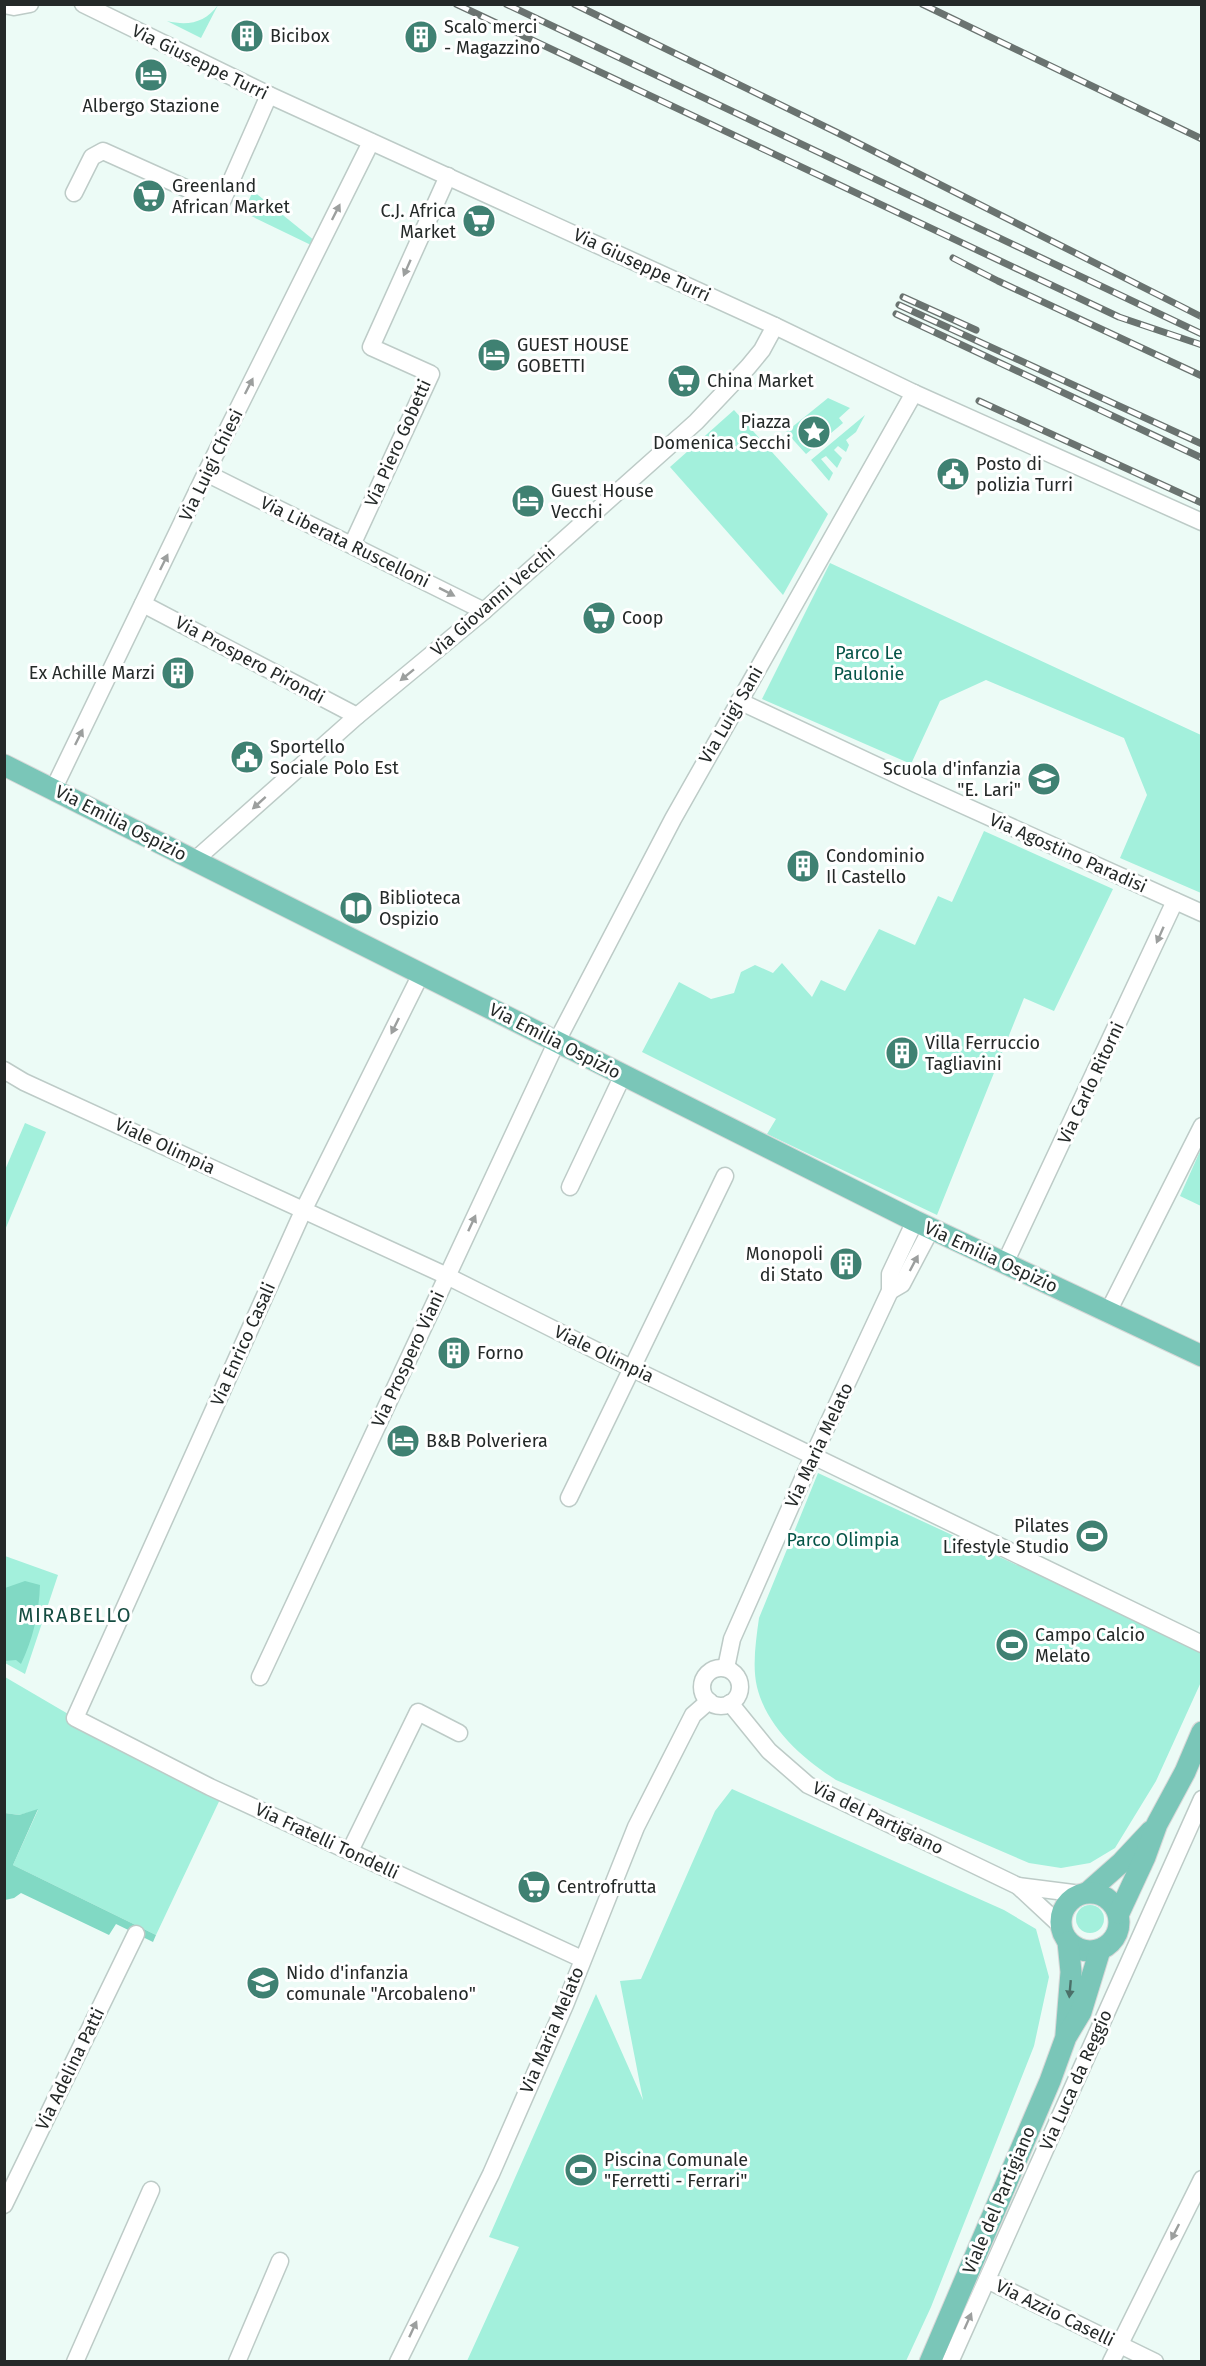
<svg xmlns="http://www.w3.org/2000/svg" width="1206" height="2366" font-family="'Fira Sans',sans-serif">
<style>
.green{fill:#a3f0dc}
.forest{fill:#81d9c4}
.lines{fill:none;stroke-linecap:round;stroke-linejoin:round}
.minor-casing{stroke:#bdcbc7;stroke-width:19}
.major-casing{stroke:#d8d8d8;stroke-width:23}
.minor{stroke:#fff;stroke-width:16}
.major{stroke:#7ac6b8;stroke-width:21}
.rail-casing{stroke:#6a7370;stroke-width:7}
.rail{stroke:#fff;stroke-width:4.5;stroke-dasharray:14;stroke-linecap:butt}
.oneway{fill:#9c9f9e}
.oneway2{fill:#4b7069}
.labels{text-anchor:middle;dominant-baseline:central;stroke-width:6;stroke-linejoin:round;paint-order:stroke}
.poi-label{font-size:18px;fill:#242928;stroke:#fff;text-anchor:start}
.street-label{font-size:18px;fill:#242928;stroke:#fff}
.park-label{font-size:18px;fill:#045447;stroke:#fff}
.neighbourhood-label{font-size:20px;letter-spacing:1.5px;fill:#154c41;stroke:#fff}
</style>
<rect width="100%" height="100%" fill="#ecfbf6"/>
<g class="green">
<path d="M218 5 201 38 167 21C188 26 205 23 218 5Z"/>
<polygon points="253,191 315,241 313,246 247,214 245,209"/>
<polygon points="828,398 850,408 839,418 843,423 806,454 786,432"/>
<polygon points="734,410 828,514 783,595 670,467"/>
<polygon points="865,415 856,432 846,440 849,445 846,452 838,446 834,450 842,458 837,468 826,456 821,459 833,473 829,481 811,460"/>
<polygon points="830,563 1201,735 1201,893 1120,858 1147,795 1124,738 986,680 940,701 911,764 762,699"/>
<polygon points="984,831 1113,889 1054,1011 1024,998 937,1215 767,1134 776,1119 642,1052 679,982 711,999 734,993 741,972 755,965 773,973 782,963 812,997 821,980 845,991 879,929 915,945 938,896 952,902"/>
<polygon points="25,1123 46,1132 5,1230 5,1170"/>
<polygon points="1201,1149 1202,1206 1201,1206 1180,1196"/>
<path d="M818 1473 1201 1650V1682L1156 1781 1115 1848 1090 1863 1061 1868 1029 1863 836 1780C803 1759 767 1728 757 1687 752 1666 756 1640 759 1618Z"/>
<polygon points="5,1556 58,1575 25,1674 5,1663"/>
<polygon points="5,1677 75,1718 223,1793 156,1935 13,1865 38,1810 19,1815 5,1813"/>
<polygon points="732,1789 1004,1910 1036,1929 1049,1977 1034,2046 931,2307 906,2361 467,2361 519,2247 489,2237 596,1994 643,2100 620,1981 641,1979 715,1811"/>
<circle cx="1090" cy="1919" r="14"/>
</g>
<g class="forest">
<path d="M25 1581 40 1585C39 1613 33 1639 21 1664L16 1660 5 1661V1588Z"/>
<polygon points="38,1809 13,1865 156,1935 153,1942 116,1924 109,1935 21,1893 14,1898 5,1900 5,1813 19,1815"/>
</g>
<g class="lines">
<g class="minor-casing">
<g id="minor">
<polyline points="83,4 269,95 775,326 914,393 1202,522"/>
<polyline points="4,5 14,7 30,4"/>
<polyline points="74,193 92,157 103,151 221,204 269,95"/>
<polyline points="206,473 484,611"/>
<polyline points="352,545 431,374 371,347 448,176"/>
<polyline points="143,604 357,716"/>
<polyline points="739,701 916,784 1202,913"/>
<polyline points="53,790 206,473 371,142"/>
<polyline points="195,860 357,716 484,611 696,422 748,367 762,350 775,326"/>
<polyline points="421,974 304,1209 75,1718 210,1787 582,1959"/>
<polyline points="4,1070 24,1082 447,1276 631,1368 1202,1644"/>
<polyline points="570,1187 623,1075"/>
<polyline points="1005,1263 1175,901"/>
<polyline points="890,1291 902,1284 931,1229"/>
<polyline points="1108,1312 1202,1126"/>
<polyline points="569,1498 725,1176"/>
<polyline points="726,1668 732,1639 813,1456 890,1291 890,1274 915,1221"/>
<circle cx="721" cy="1687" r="19"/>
<polyline points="260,1677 557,1041 673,819 914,393"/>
<polyline points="730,1703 769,1751 808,1785 1018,1886 1061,1926"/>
<polyline points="350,1851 418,1712 459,1733"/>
<polyline points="1018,1886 1081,1894"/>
<polyline points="4,2205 136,1934"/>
<polyline points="987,2280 1155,2362"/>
<polyline points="75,2362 151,2190"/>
<polyline points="237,2362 280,2261"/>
<polyline points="398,2362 491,2174 565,2005 636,1827 693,1715 709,1701"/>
<polyline points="950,2362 1202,1799"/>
<polyline points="1111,2362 1202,2179"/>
</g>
</g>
<g class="major-casing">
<g id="major">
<polyline points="4,765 915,1221 1202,1356"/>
<polyline points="1088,1892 1122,1862 1151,1831"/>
<circle cx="1090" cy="1922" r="29"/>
<polyline points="1119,1913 1145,1857 1157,1824 1185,1772 1202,1732"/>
<polyline points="1066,2034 1071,1972 1068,1942"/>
<polyline points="930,2362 1050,2081 1066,2037 1081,2012 1100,1950"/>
</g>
</g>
<use href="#minor" class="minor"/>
<use href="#major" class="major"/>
<g class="rail-casing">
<g id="rail">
<polyline points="456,4 1119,317 1202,345"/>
<polyline points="506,4 1202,334"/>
<polyline points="574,4 836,132 1202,317"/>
<polyline points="922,4 1202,139"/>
<polyline points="953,258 998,281 1202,376"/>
<polyline points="903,297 976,330"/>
<polyline points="899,305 1202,444"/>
<polyline points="896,314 1202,458"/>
<polyline points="979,401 1202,503"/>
</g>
</g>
<use href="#rail" class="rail"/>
</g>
<defs><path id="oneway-solid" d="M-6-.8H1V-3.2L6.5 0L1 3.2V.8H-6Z" transform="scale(1.5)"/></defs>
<g class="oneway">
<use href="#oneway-solid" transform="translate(336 212) rotate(-63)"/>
<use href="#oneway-solid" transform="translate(407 268) rotate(114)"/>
<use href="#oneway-solid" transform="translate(249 386) rotate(-63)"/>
<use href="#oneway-solid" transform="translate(164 562) rotate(-64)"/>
<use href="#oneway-solid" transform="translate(447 592) rotate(27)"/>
<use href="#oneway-solid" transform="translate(407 675) rotate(141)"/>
<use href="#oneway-solid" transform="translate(79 737) rotate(-64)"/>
<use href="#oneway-solid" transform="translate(259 803) rotate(138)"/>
<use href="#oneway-solid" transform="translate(1160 935) rotate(114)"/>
<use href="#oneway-solid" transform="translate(395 1026) rotate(116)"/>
<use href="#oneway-solid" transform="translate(472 1223) rotate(-65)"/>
<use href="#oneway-solid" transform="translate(914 1263) rotate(-62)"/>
<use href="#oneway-solid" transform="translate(1175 2232) rotate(117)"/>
<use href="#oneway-solid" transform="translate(968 2321) rotate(-66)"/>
<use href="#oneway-solid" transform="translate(413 2329) rotate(-65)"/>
</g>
<use class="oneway2" href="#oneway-solid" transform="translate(1070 1989) rotate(95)"/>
<defs>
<g id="building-disc" transform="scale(1.725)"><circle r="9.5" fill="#3f8172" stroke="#fff"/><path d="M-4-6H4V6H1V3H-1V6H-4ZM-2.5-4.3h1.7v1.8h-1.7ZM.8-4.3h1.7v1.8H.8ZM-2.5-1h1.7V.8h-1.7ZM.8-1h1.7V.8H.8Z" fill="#fff"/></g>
<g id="hotel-disc" transform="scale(1.725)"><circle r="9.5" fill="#3f8172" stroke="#fff"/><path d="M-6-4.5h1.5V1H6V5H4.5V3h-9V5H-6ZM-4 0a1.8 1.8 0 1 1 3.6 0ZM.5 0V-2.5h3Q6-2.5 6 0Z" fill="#fff"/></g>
<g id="supermarket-disc" transform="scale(1.725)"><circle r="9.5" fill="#3f8172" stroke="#fff"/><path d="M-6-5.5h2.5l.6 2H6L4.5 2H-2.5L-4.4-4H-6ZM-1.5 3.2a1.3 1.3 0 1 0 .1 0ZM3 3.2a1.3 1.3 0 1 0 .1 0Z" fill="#fff"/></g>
<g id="sight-disc" transform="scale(1.725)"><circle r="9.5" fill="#3f8172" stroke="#fff"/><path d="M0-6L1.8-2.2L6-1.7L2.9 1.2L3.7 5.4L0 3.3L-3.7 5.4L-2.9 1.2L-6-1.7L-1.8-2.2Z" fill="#fff"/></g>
<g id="civic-disc" transform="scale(1.725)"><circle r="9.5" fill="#3f8172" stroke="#fff"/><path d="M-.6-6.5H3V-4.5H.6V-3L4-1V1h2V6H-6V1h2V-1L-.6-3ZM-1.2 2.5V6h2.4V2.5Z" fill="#fff"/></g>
<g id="school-disc" transform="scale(1.725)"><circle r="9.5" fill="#3f8172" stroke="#fff"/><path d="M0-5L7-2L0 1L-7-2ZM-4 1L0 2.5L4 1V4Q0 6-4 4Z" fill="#fff"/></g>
<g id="library-disc" transform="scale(1.725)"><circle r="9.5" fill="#3f8172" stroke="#fff"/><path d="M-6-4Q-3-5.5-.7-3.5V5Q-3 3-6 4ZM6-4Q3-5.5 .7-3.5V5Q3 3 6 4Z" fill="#fff"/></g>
<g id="stadium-disc" transform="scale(1.725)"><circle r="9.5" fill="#3f8172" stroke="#fff"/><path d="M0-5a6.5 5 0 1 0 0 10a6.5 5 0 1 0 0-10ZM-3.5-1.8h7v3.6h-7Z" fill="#fff"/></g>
</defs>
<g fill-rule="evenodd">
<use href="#building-disc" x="247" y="36"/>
<use href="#building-disc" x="421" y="37"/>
<use href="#hotel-disc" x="151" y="75"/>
<use href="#supermarket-disc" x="149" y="196"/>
<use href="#supermarket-disc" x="479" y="221"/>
<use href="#hotel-disc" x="494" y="355"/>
<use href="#supermarket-disc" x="684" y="381"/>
<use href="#sight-disc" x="814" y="432"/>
<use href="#civic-disc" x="953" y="474"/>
<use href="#hotel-disc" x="528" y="501"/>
<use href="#supermarket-disc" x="599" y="618"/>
<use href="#building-disc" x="178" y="673"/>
<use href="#civic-disc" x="247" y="757"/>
<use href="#school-disc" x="1044" y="779"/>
<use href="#building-disc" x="803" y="866"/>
<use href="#library-disc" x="356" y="908"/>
<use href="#building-disc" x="902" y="1053"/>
<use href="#building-disc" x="846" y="1264"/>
<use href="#building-disc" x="454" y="1353"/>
<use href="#hotel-disc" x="403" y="1441"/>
<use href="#stadium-disc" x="1092" y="1536"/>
<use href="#stadium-disc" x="1012" y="1645"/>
<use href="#supermarket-disc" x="534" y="1887"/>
<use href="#school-disc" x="263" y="1983"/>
<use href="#stadium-disc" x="581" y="2170"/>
</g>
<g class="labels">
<g class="poi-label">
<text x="444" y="27">Scalo merci<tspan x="444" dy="21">- Magazzino</tspan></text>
<text x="270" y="36">Bicibox</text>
<text x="151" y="106" text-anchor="middle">Albergo Stazione</text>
<text x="172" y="186">Greenland<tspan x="172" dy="21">African Market</tspan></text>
<text x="456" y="211" text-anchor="end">C.J. Africa<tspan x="456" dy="21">Market</tspan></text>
<text x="517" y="345">GUEST HOUSE<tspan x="517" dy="21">GOBETTI</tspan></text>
<text x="707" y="381">China Market</text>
<text x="791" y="422" text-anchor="end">Piazza<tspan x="791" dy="21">Domenica Secchi</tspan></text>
<text x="976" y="464">Posto di<tspan x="976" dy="21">polizia Turri</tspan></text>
<text x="551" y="491">Guest House<tspan x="551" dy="21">Vecchi</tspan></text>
<text x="622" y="618">Coop</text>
<text x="155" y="673" text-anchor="end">Ex Achille Marzi</text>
<text x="270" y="747">Sportello<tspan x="270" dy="21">Sociale Polo Est</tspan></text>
<text x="1021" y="769" text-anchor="end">Scuola d'infanzia<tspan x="1021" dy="21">"E. Lari"</tspan></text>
<text x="826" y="856">Condominio<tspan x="826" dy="21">Il Castello</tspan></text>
<text x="379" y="898">Biblioteca<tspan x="379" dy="21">Ospizio</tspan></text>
<text x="925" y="1043">Villa Ferruccio<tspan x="925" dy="21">Tagliavini</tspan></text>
<text x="823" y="1254" text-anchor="end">Monopoli<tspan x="823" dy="21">di Stato</tspan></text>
<text x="477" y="1353">Forno</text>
<text x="426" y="1441">B&amp;B Polveriera</text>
<text x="1069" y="1526" text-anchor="end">Pilates<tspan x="1069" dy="21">Lifestyle Studio</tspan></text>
<text x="1035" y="1635">Campo Calcio<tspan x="1035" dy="21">Melato</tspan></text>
<text x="557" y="1887">Centrofrutta</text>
<text x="286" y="1973">Nido d'infanzia<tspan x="286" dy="21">comunale "Arcobaleno"</tspan></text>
<text x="604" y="2160">Piscina Comunale<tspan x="604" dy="21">"Ferretti - Ferrari"</tspan></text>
</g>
<g class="street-label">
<text transform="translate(200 62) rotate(26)">Via Giuseppe Turri</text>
<text transform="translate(642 265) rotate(25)">Via Giuseppe Turri</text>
<text transform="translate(398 443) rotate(-66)">Via Piero Gobetti</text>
<text transform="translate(211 465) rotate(-64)">Via Luigi Chiesi</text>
<text transform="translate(345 542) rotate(26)">Via Liberata Ruscelloni</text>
<text transform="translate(493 601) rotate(-41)">Via Giovanni Vecchi</text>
<text transform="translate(250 660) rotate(28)">Via Prospero Pirondi</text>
<text transform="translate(731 715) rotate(-60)">Via Luigi Sani</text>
<text transform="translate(121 823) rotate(27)">Via Emilia Ospizio</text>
<text transform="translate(1068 853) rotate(24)">Via Agostino Paradisi</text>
<text transform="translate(555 1041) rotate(27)">Via Emilia Ospizio</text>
<text transform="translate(1091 1083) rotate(-65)">Via Carlo Ritorni</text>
<text transform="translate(165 1146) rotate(25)">Viale Olimpia</text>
<text transform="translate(991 1257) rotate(25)">Via Emilia Ospizio</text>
<text transform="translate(243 1344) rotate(-66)">Via Enrico Casali</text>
<text transform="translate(604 1354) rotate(26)">Viale Olimpia</text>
<text transform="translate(408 1359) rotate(-65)">Via Prospero Viani</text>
<text transform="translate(819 1445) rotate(-65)">Via Maria Melato</text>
<text transform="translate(878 1818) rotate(26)">Via del Partigiano</text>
<text transform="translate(327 1841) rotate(25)">Via Fratelli Tondelli</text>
<text transform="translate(552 2030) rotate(-67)">Via Maria Melato</text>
<text transform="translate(70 2069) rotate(-64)">Via Adelina Patti</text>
<text transform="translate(1076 2080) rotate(-66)">Via Luca da Reggio</text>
<text transform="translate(999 2200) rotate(-67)">Viale del Partigiano</text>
<text transform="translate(1055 2313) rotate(26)">Via Azzio Caselli</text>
</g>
<g class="park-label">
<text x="869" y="653">Parco Le<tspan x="869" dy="21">Paulonie</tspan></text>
<text x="843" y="1540">Parco Olimpia</text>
</g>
<g class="neighbourhood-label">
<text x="75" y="1615">MIRABELLO</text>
</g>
</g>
<rect width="1206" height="2366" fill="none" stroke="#242928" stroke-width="12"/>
</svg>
